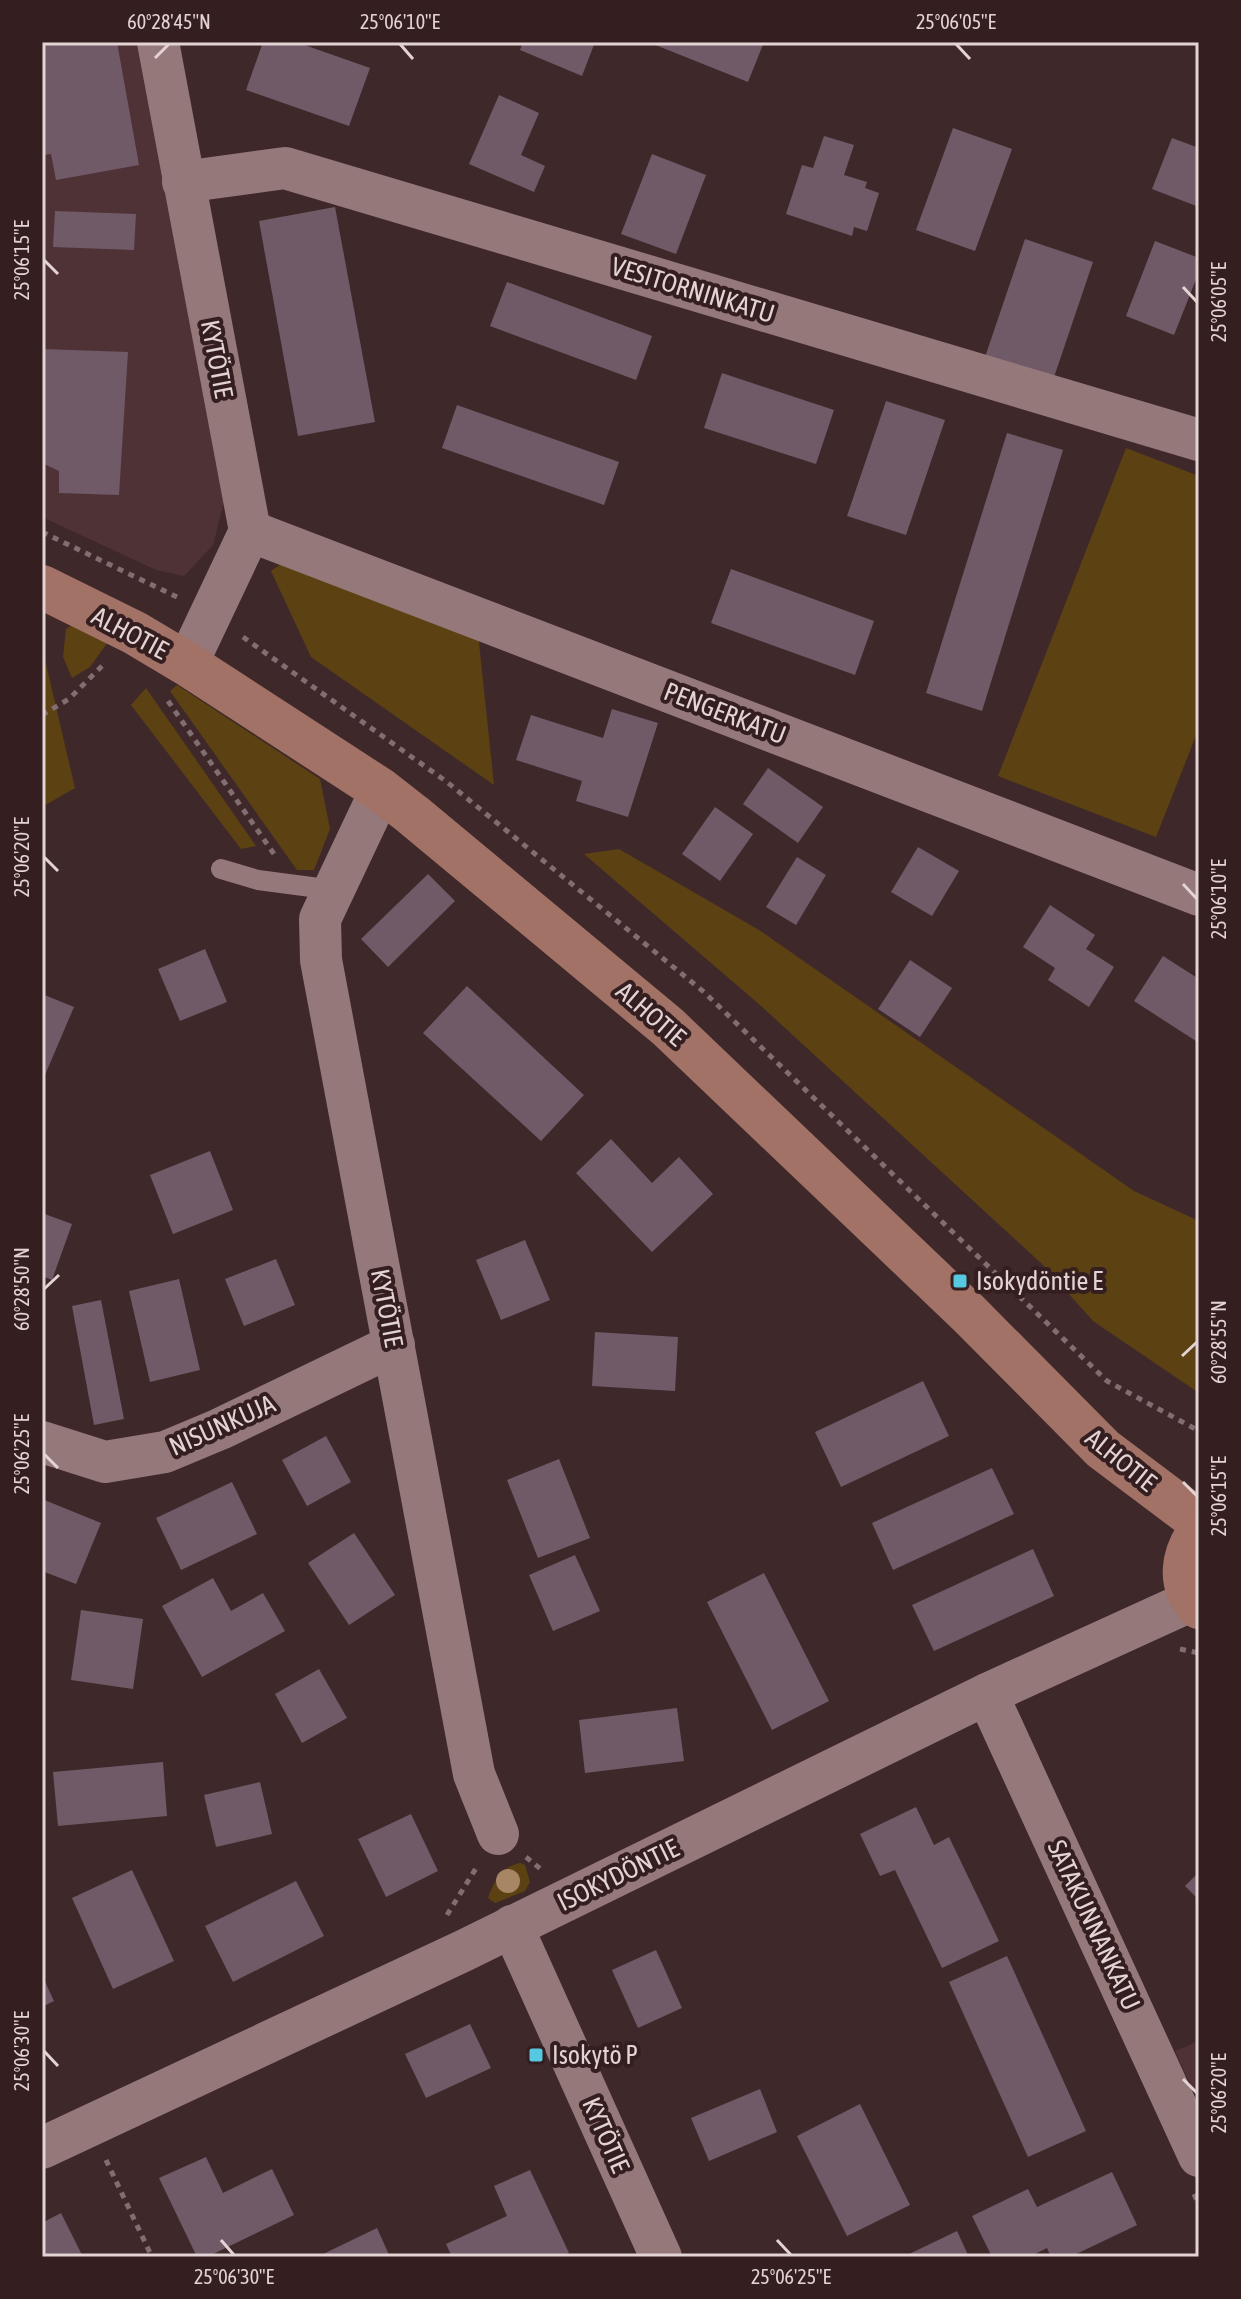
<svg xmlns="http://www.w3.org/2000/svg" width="1241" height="2299" font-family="'Asap Condensed',sans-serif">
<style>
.built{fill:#4f3235}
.green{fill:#5c4112}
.building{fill:#705a67}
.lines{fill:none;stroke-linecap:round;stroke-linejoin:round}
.path{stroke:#826e70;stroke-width:5;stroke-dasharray:6 6;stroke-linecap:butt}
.lane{stroke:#94787a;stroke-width:20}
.street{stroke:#94787a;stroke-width:42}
.secondary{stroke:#a17265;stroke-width:44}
.tree{fill:#a78665}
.ticks{fill:none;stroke:#e3d3d4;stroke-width:3}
.poi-dot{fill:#56c9e1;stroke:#341e20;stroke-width:3}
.labels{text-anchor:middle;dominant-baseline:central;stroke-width:8;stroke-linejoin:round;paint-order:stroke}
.street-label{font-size:26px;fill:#e3d3d4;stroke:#341e20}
.poi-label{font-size:26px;fill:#e3d3d4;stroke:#341e20;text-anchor:start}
.neatline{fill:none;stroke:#e3d3d4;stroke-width:3}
.ticks-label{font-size:20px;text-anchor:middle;fill:#e3d3d4}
</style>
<rect width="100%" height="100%" fill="#3f282a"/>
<g class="built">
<polygon points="42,42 143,42 226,494 213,545 184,576 156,570 42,517"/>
<polygon points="1199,2041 1199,2102 1175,2051"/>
</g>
<g class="green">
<polygon points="1126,448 1199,476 1199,728 1156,837 998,776"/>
<polygon points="287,560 478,633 494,785 311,657 271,571"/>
<polygon points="74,624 108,642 90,667 72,678 63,657 66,629"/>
<polygon points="42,647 75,788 42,807"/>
<polygon points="177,685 320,779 330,829 314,870 297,870 170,691"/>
<polygon points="146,688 256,846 241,849 131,705"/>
<polygon points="619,849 759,930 1134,1191 1199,1221 1199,1393 1093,1321 1042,1264 760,1005 584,854"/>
<path d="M520 1863 525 1865 530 1882 525 1891 495 1903 488 1898C494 1881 501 1867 520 1863Z"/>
</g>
<g class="building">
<polygon points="42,42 117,42 139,165 56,180 51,154 42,155"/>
<polygon points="263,42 296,42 370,68 349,126 246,90"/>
<polygon points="523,42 595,42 582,76 520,50"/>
<polygon points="648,42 764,42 748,82"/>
<polygon points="499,95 539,113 521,155 545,166 534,192 469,164"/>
<polygon points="953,128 1012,149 975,251 916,230"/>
<polygon points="824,136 854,145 844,175 867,182 865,188 879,193 867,231 854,227 852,236 786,214 802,165 813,168"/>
<polygon points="1172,138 1199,148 1199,207 1152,189"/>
<polygon points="652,154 706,175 676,254 621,234"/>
<polygon points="335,207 375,422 298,436 259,221"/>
<polygon points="55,211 136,214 134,250 53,247"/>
<polygon points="1025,239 1093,262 1051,386 983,363"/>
<polygon points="1155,241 1199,258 1199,272 1174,335 1126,316"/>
<polygon points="507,282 652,336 636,380 490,326"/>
<polygon points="42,349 128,352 119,495 59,493 59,471 42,463"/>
<polygon points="722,373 834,410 816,464 704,428"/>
<polygon points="886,401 945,420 906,535 847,516"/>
<polygon points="457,405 619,462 604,505 442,448"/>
<polygon points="1007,433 1063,450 982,711 926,693"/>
<polygon points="731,569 874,621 855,675 711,623"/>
<polygon points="612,709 658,723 628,817 576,801 582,781 516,760 531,715 603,738"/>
<polygon points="768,768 823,807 798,843 743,804"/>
<polygon points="715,807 753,834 720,881 682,854"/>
<polygon points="918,847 959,871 932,916 891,892"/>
<polygon points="797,857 826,875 796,925 766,907"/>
<polygon points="428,874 455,901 388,967 361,939"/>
<polygon points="1050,905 1095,935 1086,949 1114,967 1089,1007 1048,980 1055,968 1023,947"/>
<polygon points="205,949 227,1002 180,1021 158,969"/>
<polygon points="1163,956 1199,979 1199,1043 1134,1001"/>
<polygon points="910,960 952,988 920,1037 878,1009"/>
<polygon points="467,986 584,1095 541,1141 423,1033"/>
<polygon points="42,994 74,1007 45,1075 42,1074"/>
<polygon points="611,1139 652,1183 679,1157 713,1194 652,1252 576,1173"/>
<polygon points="210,1151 233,1210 173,1234 150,1175"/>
<polygon points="42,1213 72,1224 52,1280 42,1276"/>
<polygon points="525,1240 550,1300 501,1320 476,1260"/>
<polygon points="276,1259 295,1305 244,1326 225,1279"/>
<polygon points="179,1279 200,1370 150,1382 129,1291"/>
<polygon points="101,1300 124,1419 94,1425 72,1306"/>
<polygon points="595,1332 678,1337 675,1391 592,1386"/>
<polygon points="923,1381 949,1436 841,1487 815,1432"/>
<polygon points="326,1436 351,1482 307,1506 282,1460"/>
<polygon points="559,1459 590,1538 538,1558 507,1480"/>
<polygon points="992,1468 1014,1514 893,1570 872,1523"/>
<polygon points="232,1482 257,1534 181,1570 156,1518"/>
<polygon points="42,1499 101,1523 76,1584 42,1571"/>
<polygon points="354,1533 395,1595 349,1625 308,1563"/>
<polygon points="1033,1549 1054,1596 934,1651 912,1605"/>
<polygon points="575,1555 600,1611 553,1631 529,1575"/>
<polygon points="764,1573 829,1701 772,1730 707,1602"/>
<polygon points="213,1578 231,1611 263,1593 285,1631 202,1677 162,1606"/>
<polygon points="81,1610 143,1619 133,1689 71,1680"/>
<polygon points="319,1669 347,1718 302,1743 275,1694"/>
<polygon points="677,1708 684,1761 585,1773 579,1720"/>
<polygon points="163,1762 167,1816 58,1826 53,1772"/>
<polygon points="260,1782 272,1834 216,1847 204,1795"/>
<polygon points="916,1807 934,1845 949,1837 999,1941 942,1968 895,1870 880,1876 860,1834"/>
<polygon points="411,1814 438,1871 386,1897 358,1839"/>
<polygon points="132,1870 174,1961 113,1989 72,1898"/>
<polygon points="1199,1872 1199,1900 1185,1886"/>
<polygon points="296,1881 324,1936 233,1982 205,1926"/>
<polygon points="656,1950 682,2008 638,2028 612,1970"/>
<polygon points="1007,1956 1086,2131 1028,2157 949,1982"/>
<polygon points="42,1975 54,2001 42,2007"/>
<polygon points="470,2024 491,2068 426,2098 405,2054"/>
<polygon points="760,2089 777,2132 709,2161 691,2118"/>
<polygon points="860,2104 910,2205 847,2236 797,2136"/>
<polygon points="206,2157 223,2193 272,2169 294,2215 207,2257 197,2257 159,2178"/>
<polygon points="530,2170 569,2253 559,2257 452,2257 446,2244 507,2216 494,2186"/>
<polygon points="1112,2172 1137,2225 1070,2257 1051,2257 1047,2248 1029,2257 992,2257 972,2216 1028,2189 1037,2207"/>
<polygon points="61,2213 83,2257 42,2257 42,2223"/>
<polygon points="377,2228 390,2257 317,2257"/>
<polygon points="957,2231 969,2257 903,2257"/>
</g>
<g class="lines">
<g class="path">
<polyline points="42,532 177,597"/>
<polyline points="243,637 447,782 704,992 1107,1381 1199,1431"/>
<polyline points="168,701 274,854"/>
<polyline points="42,715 69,699 105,663"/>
<polyline points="1180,1649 1199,1653"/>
<polyline points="526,1857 543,1871"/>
<polyline points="447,1915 478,1865"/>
<polyline points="106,2160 152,2257"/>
<polyline points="1194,2194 1199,2205"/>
</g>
<polyline class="lane" points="221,869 258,880 334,890"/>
<g class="street">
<polyline points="158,42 250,531 187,664"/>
<polyline points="183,182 285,168 1199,440"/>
<polyline points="250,531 1199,895"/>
<polyline points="381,790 320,919 321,960 474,1774 498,1834"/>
<polyline points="42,1442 105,1462 165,1452 220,1429 394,1345"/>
<polyline points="987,1694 1199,2156"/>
<polyline points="512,1926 661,2257"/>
<polyline points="42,2148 463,1951 987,1694 1193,1600"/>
</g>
<g class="secondary">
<polyline points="42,587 135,633 187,664 381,790 413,815 668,1027 969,1314 1103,1449 1199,1521"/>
<path d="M1199 1532C1182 1556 1178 1584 1199 1607"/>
</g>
</g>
<circle class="tree" cx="508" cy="1881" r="12"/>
<path class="ticks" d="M400 44 413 59M956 44 970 59M155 58 169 44M44 260 58 274M1183 287 1197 302M44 857 58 871M1183 884 1197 899M44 1289 59 1275M1182 1356 1197 1342M44 1454 58 1468M1183 1482 1197 1496M44 2051 58 2066M1183 2079 1197 2093M221 2240 234 2255M777 2240 791 2255"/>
<g class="poi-dot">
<rect x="952" y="1273" width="16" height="16" rx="4"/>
<rect x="528" y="2047" width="16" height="16" rx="4"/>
</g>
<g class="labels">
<g class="street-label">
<text transform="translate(693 290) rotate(17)">VESITORNINKATU</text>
<text transform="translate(217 359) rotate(79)">KYTÖTIE</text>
<text transform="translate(130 633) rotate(28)">ALHOTIE</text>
<text transform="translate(725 713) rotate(21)">PENGERKATU</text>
<text transform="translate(651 1014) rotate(41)">ALHOTIE</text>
<text transform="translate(387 1308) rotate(79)">KYTÖTIE</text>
<text transform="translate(222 1425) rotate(-24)">NISUNKUJA</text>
<text transform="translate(1121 1460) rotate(39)">ALHOTIE</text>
<text transform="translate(618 1875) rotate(-26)">ISOKYDÖNTIE</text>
<text transform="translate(1094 1925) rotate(65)">SATAKUNNANKATU</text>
<text transform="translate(606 2135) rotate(66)">KYTÖTIE</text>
</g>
<g class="poi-label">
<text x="976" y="1281">Isokydöntie E</text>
<text x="552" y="2055">Isokytö P</text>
</g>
</g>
<rect width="1241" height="2299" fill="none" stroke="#341e20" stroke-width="88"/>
<rect x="44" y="44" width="1153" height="2211" class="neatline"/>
<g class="ticks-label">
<text x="169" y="29">60°28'45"N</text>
<text x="400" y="29">25°06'10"E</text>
<text x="956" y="29">25°06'05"E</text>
<text transform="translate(22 260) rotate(-90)" y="7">25°06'15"E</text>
<text transform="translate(1219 302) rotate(-90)" y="7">25°06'05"E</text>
<text transform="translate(22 857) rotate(-90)" y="7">25°06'20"E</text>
<text transform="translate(1219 899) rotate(-90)" y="7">25°06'10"E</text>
<text transform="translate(22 1289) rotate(-90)" y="7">60°28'50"N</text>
<text transform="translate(1219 1342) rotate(-90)" y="7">60°28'55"N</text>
<text transform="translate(22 1454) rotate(-90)" y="7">25°06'25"E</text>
<text transform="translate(1219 1496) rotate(-90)" y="7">25°06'15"E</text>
<text transform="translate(22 2051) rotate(-90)" y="7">25°06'30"E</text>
<text transform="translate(1219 2093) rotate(-90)" y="7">25°06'20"E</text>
<text x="234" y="2284">25°06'30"E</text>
<text x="791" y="2284">25°06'25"E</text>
</g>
</svg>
